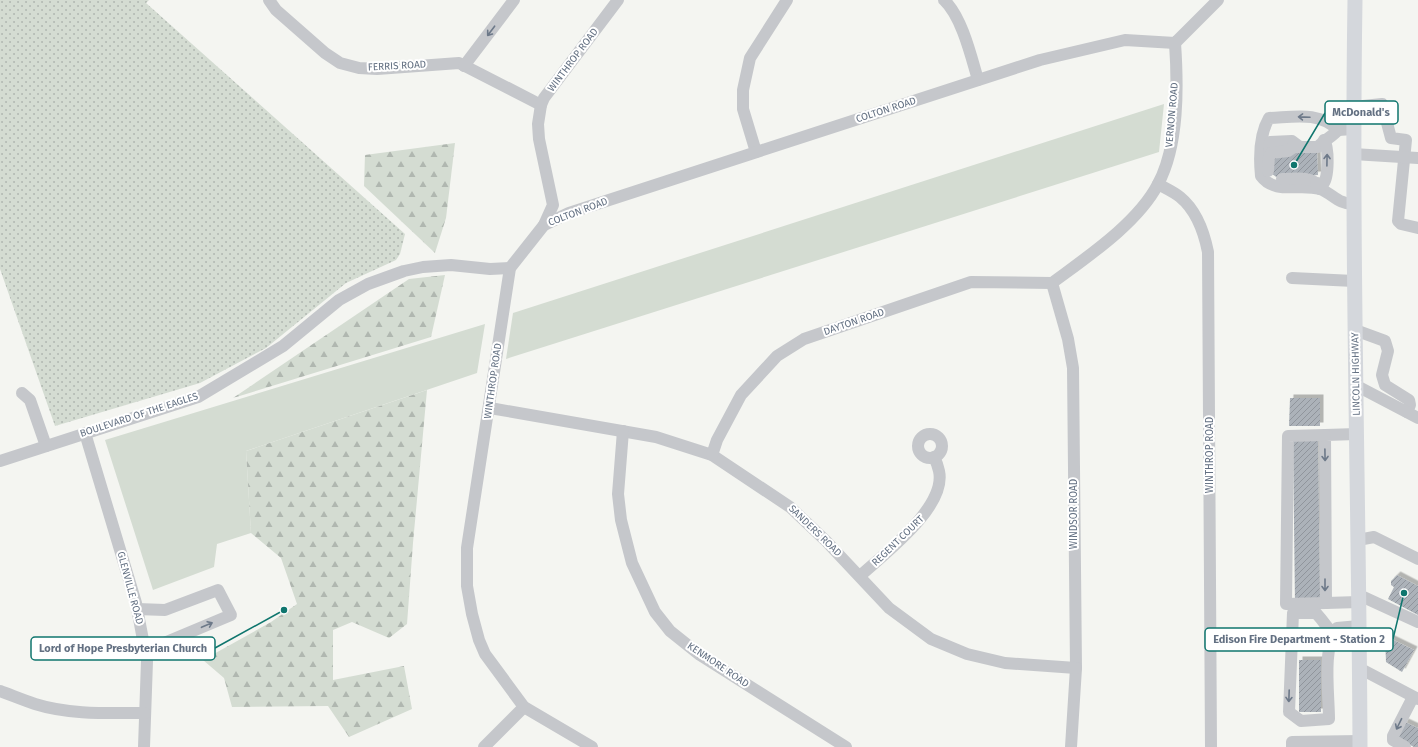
<svg xmlns="http://www.w3.org/2000/svg" width="1418" height="747" font-family="'Fira Sans',sans-serif">
<style>
.green{fill:#d4dcd2}
.forest{fill:url(#forest-firs)}
.park{fill:url(#park-dots)}
.building{fill:url(#building-hatch);filter:url(#shadow)}
.lines{fill:none;stroke-linecap:round;stroke-linejoin:round}
.minor{stroke:#c5c7cb;stroke-width:12}
.major{stroke:#d4d7dc;stroke-width:15}
.oneway{stroke:#6d7989}
.labels{text-anchor:middle;dominant-baseline:central;stroke-width:4;stroke-linejoin:round;paint-order:stroke}
.street-label{font-size:10px;fill:#637082;stroke:#fff}
.leader{fill:none;stroke:#0f766e;stroke-width:1.5}
.callout-dot{fill:#0f766e;stroke:#fff;stroke-width:1.5}
.callout{fill:#fff;stroke:#0f766e;stroke-width:1.5}
.callout-label{font-size:11px;text-anchor:middle;font-weight:bold;fill:#637082}
</style>
<defs>
<pattern id="forest-firs" width="22" height="20" patternUnits="userSpaceOnUse"><rect width="22" height="20" fill="#d4dcd2"/><path d="M5 1l3.5 6h-7zM16 11l3.5 6h-7z" fill="#b0b7b0"/></pattern>
<pattern id="park-dots" width="8" height="8" patternUnits="userSpaceOnUse"><rect width="8" height="8" fill="#d4dcd2"/><path d="M2 2h.1M6 6h.1" fill="none" stroke="#b0b7b0" stroke-width="1.8" stroke-linecap="round"/></pattern>
<pattern id="building-hatch" width="6" height="6" patternUnits="userSpaceOnUse"><rect width="6" height="6" fill="#acb2b9"/><path d="M-1 1l2-2M0 6l6-6M5 7l2-2" fill="none" stroke="#90959c"/></pattern>
<filter id="shadow"><feDropShadow dx="3.5" dy="-3.5" stdDeviation="0" flood-color="#0004"/></filter>
</defs>
<rect width="100%" height="100%" fill="#f4f5f1"/>
<g class="green">
<polygon points="1164,104 1159,152 506,359 513,313"/>
<polygon points="485,324 477,373 246,451 251,533 217,544 214,567 153,590 105,440"/>
</g>
<g class="forest">
<polygon points="455,143 446,218 435,253 364,186 365,155"/>
<polygon points="445,275 431,337 233,398 409,279"/>
<polygon points="427,390 413,543 407,624 389,638 352,622 333,630 333,680 404,666 412,709 349,737 328,706 232,707 224,678 203,660 271,622 297,604 281,558 251,533 246,451"/>
</g>
<polygon class="park" points="0,0 149,0 146,3 405,234 400,254 396,260 346,283 266,348 200,383 55,426 0,269"/>
<g class="building">
<polygon points="1275,153 1317,153 1318,175 1278,178 1272,174"/>
<polygon points="1290,398 1320,398 1320,426 1289,426"/>
<polygon points="1318,439 1320,602 1295,603 1293,440"/>
<polygon points="1397,575 1418,586 1418,615 1388,599 1394,587 1391,585 1391,581"/>
<polygon points="1385,636 1414,650 1402,672 1386,662"/>
<rect x="1299" y="660" width="22" height="52"/>
<polygon points="1405,722 1418,728 1418,747 1414,747 1397,738"/>
</g>
<g class="lines">
<g class="minor">
<polyline points="269,0 276,10 325,53 340,63 359,68 377,69 459,63 541,105"/>
<path d="M944 0C962 17 971 56 978 80"/>
<polyline points="464,66 514,0"/>
<polyline points="1354,107 1382,104 1391,138 1406,140 1398,221 1401,224 1418,228"/>
<path d="M1353 129 1338 130C1319 111 1294 117 1269 118 1259 135 1259 156 1261 176 1275 195 1300 183 1320 189 1333 194 1338 204 1353 204"/>
<polyline points="756,152 743,109 743,90 750,58 787,0"/>
<polyline points="1353,154 1418,158"/>
<polyline points="1269,156 1270,142 1292,141 1300,147"/>
<path d="M1268 171 1269 156 1271 153 1288 151 1294 147H1318C1324 140 1332 137 1338 130"/>
<path d="M1282 179C1295 179 1315 175 1320 189"/>
<path d="M1316 183 1323 184C1329 178 1329 147 1324 140"/>
<path d="M1158 184C1165 188 1174 192 1180 197 1196 210 1204 232 1208 252L1211 747"/>
<polyline points="544,225 569,213 1040,60 1125,40 1175,43 1218,0"/>
<polyline points="1292,278 1354,281"/>
<polyline points="1052,283 1068,339 1073,368 1076,668 1071,747"/>
<path d="M1052 283C1087 257 1138 223 1158 184 1179 145 1178 86 1175 43"/>
<polyline points="1355,330 1385,341 1388,351 1382,375 1385,385 1409,400 1410,405 1407,412"/>
<polyline points="1357,386 1418,418"/>
<polyline points="22,393 30,400 46,446"/>
<polyline points="490,408 656,437 712,455 790,507 826,541 889,608 931,639 967,654 1005,663 1076,668"/>
<polyline points="623,431 618,494 621,520 632,563 655,612 670,631 700,655 846,747"/>
<polyline points="85,433 136,603 147,661 144,747"/>
<polyline points="1357,434 1325,435 1326,603 1359,602"/>
<circle cx="930" cy="446" r="12"/>
<polyline points="1325,435 1288,436 1286,604 1326,603"/>
<polyline points="712,455 717,440 741,395 777,356 804,339 971,282 1052,283"/>
<polyline points="0,461 198,397 283,346 339,300 368,284 404,271 423,267 451,265 490,269 510,268"/>
<polyline points="1358,540 1374,537 1418,559"/>
<path d="M860 576C884 554 947 507 939 471 938 466 936 461 934 457"/>
<polyline points="1359,595 1418,622"/>
<polyline points="137,609 165,610 218,590 231,615 145,651"/>
<path d="M1359 626 1337 628C1322 647 1329 695 1329 719L1301 721 1289 712 1293 613H1316C1335 634 1328 639 1359 639"/>
<polyline points="1359,668 1418,699"/>
<path d="M0 691C11 695 23 700 35 704 70 715 109 713 145 713"/>
<polyline points="484,747 524,707"/>
<polyline points="592,747 524,707 485,654 479,640 472,614 467,586 467,548 510,268 544,225 553,205 539,139 538,124 541,105 544,98 618,0"/>
<polyline points="1292,747 1292,742 1360,741"/>
<polyline points="1405,747 1393,740 1393,736 1413,697"/>
</g>
<path class="major" d="M1355 0C1351 249 1359 498 1360 747"/>
</g>
<defs><path id="oneway-shaft" d="M-6 0H5M1.5-3L5.5 0L1.5 3" fill="none" stroke-width="1.6" stroke-linecap="round" stroke-linejoin="round"/></defs>
<g class="oneway">
<use href="#oneway-shaft" transform="translate(491 31) rotate(127)"/>
<use href="#oneway-shaft" transform="translate(1304 117) rotate(-178)"/>
<use href="#oneway-shaft" transform="translate(1327 160) rotate(-89)"/>
<use href="#oneway-shaft" transform="translate(1325 455) rotate(89)"/>
<use href="#oneway-shaft" transform="translate(1325 585) rotate(90)"/>
<use href="#oneway-shaft" transform="translate(207 625) rotate(-23)"/>
<use href="#oneway-shaft" transform="translate(1289 696) rotate(92)"/>
<use href="#oneway-shaft" transform="translate(1399 724) rotate(116)"/>
</g>
<g class="labels">
<g class="street-label">
<text transform="translate(573 60) rotate(-53)">WINTHROP ROAD</text>
<text transform="translate(397 66) rotate(-3)">FERRIS ROAD</text>
<text transform="translate(886 110) rotate(-18)">COLTON ROAD</text>
<text transform="translate(1172 115) rotate(-85)">VERNON ROAD</text>
<text transform="translate(578 212) rotate(-21)">COLTON ROAD</text>
<text transform="translate(854 322) rotate(-19)">DAYTON ROAD</text>
<text transform="translate(1356 374) rotate(-91)">LINCOLN HIGHWAY</text>
<text transform="translate(493 381) rotate(-82)">WINTHROP ROAD</text>
<text transform="translate(139 415) rotate(-18)">BOULEVARD OF THE EAGLES</text>
<text transform="translate(1210 455) rotate(-90)">WINTHROP ROAD</text>
<text transform="translate(1074 514) rotate(-90)">WINDSOR ROAD</text>
<text transform="translate(815 531) rotate(44)">SANDERS ROAD</text>
<text transform="translate(898 541) rotate(-44)">REGENT COURT</text>
<text transform="translate(130 588) rotate(75)">GLENVILLE ROAD</text>
<text transform="translate(718 665) rotate(34)">KENMORE ROAD</text>
</g>
</g>
<path class="leader" d="M1294 165L1325 113M1404 593L1393 639M284 610L215 648"/>
<g class="callout-dot">
<circle cx="1294" cy="165" r="4"/>
<circle cx="1404" cy="593" r="4"/>
<circle cx="284" cy="610" r="4"/>
</g>
<g class="callout">
<rect x="1325" y="101" width="73" height="23" rx="4"/>
<rect x="1205" y="628" width="188" height="23" rx="4"/>
<rect x="31" y="637" width="184" height="23" rx="4"/>
</g>
<g class="callout-label">
<text x="1361" y="116">McDonald's</text>
<text x="1299" y="643">Edison Fire Department - Station 2</text>
<text x="123" y="652">Lord of Hope Presbyterian Church</text>
</g>
</svg>
